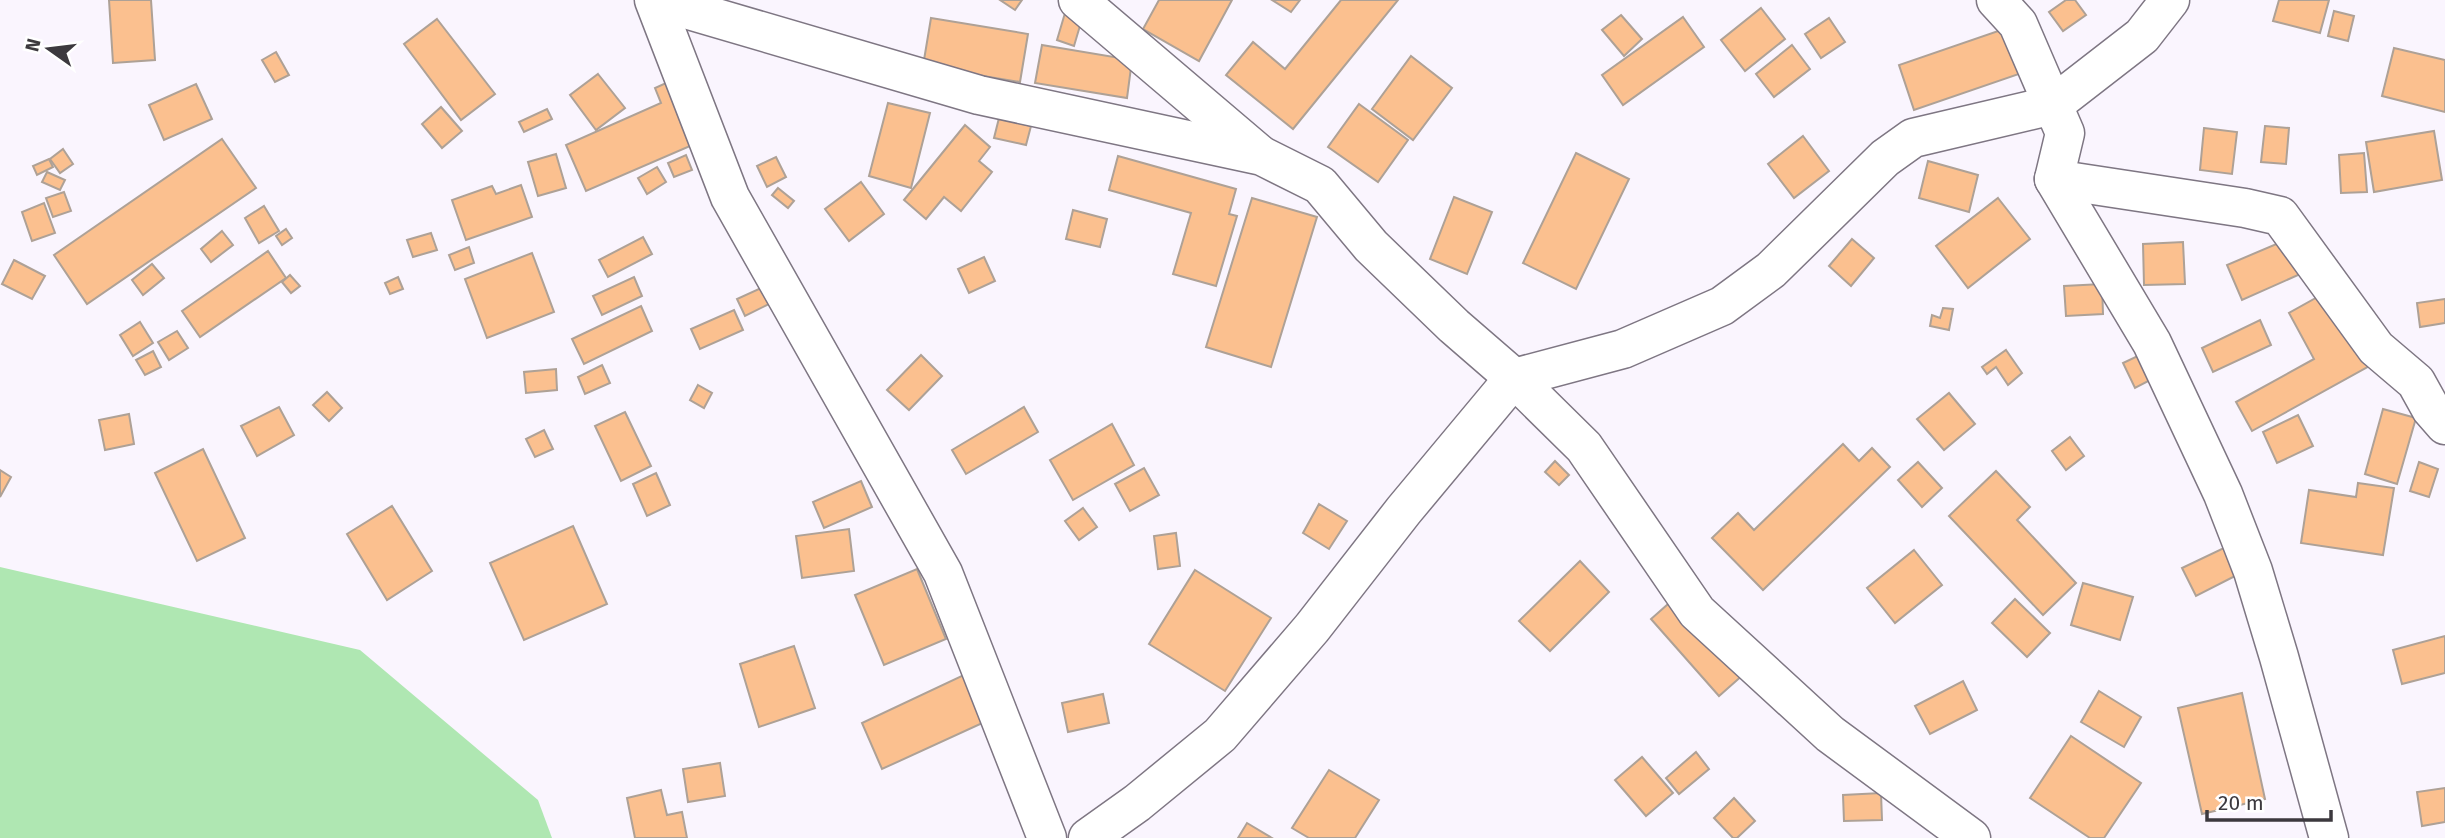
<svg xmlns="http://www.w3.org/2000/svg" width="2445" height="838" font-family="'Fira Sans',sans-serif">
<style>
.green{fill:#afe7b2}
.building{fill:#fbc08f;stroke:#aea196;stroke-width:2}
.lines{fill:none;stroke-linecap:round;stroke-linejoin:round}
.minor-casing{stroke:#7e7683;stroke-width:41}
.minor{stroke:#fff;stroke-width:38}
</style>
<rect width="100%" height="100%" fill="#faf5fe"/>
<polygon class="green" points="0,567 360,650 538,800 552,838 0,838"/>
<g class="building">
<polygon points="109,0 151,0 155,60 113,63"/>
<polygon points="1000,0 1022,0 1015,10"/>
<polygon points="1159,0 1232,0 1199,61 1143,29"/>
<polygon points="1272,0 1300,0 1291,12"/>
<polygon points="1341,0 1398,0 1293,129 1226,75 1253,42 1285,69"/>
<polygon points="2066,0 2075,0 2086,15 2063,31 2049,12"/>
<polygon points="2279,0 2329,0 2320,33 2273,21"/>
<polygon points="1761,8 1785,39 1745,71 1721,40"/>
<polygon points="2334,11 2354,16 2348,41 2328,36"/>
<polygon points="1065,13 1082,19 1074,46 1057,40"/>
<polygon points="1621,15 1642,39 1624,56 1602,30"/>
<polygon points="1683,17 1704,47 1623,105 1602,75"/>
<polygon points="931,18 1028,34 1020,82 923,66"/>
<polygon points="1829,18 1845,42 1821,58 1805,34"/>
<polygon points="437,19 495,94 461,120 404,44"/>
<polygon points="2004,29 2019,74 1914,110 1899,65"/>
<polygon points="1042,45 1132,60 1127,98 1035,83"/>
<polygon points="1792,45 1810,69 1774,97 1756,74"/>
<polygon points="2394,48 2445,60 2445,112 2382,96"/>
<polygon points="276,52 289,75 275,82 262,60"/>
<polygon points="1411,56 1452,88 1413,140 1372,109"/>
<polygon points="598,74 625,108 596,130 570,95"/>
<polygon points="677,78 704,140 586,191 566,145 661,103 655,88"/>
<polygon points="196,84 212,119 164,140 149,105"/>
<polygon points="888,103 930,113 911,188 869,176"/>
<polygon points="1359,104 1408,140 1378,182 1328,147"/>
<polygon points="441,107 462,131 442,148 422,124"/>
<polygon points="547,109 552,119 524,132 519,122"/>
<polygon points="999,118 1031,126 1026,145 994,138"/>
<polygon points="965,125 990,147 979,161 992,172 961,211 944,197 926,219 904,200"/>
<polygon points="2265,126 2289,128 2286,164 2261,162"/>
<polygon points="2204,128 2237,132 2232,174 2200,170"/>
<polygon points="2434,131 2442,180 2374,192 2366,142"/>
<polygon points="1803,136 1829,171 1794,198 1768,164"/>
<polygon points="222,139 256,188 87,304 54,255"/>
<polygon points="63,149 73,164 60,173 50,159"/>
<polygon points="1576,153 1629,179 1576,289 1523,263"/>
<polygon points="2364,153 2367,192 2341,193 2339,155"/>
<polygon points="556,154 566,188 538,196 528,162"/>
<polygon points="686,155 692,170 674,177 668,163"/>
<polygon points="1118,156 1236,189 1229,214 1237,216 1216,286 1173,274 1191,213 1109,190"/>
<polygon points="776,157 786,177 767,187 757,166"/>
<polygon points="49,159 53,167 37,175 33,166"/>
<polygon points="1928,161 1978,175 1969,212 1919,198"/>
<polygon points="657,167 666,182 647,194 638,178"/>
<polygon points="47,172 65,180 60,190 42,182"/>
<polygon points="861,182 884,214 849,241 825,209"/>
<polygon points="521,185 532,217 466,240 452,200 492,186 496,194"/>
<polygon points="778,188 794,201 788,208 772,195"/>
<polygon points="64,192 71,211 53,217 46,198"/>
<polygon points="1454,197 1492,212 1467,274 1430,259"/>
<polygon points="1252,198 1317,217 1271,367 1206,347"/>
<polygon points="1998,198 2030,239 1968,288 1936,246"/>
<polygon points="44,203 55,233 32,241 22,212"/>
<polygon points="264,206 279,231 259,243 245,218"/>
<polygon points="1073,210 1107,219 1100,247 1066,239"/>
<polygon points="286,229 292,238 282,245 276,236"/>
<polygon points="222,231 233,245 211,262 201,249"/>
<polygon points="431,233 437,250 413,257 407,240"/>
<polygon points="643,237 652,254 608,277 599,260"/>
<polygon points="2293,237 2307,271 2242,300 2227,265"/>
<polygon points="1852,239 1874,258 1851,286 1829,266"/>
<polygon points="2183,242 2185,284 2144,285 2143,244"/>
<polygon points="469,247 474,263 455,270 449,255"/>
<polygon points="268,251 286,278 200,337 182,311"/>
<polygon points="532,253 554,312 487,338 465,279"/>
<polygon points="984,257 995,281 969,293 958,269"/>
<polygon points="14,260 45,276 32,299 2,284"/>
<polygon points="152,264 164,278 143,295 132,280"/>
<polygon points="290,275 300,286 291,293 282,282"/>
<polygon points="398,277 403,289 390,294 385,283"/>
<polygon points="634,277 642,296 602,315 593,296"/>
<polygon points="2102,284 2103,314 2066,316 2064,286"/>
<polygon points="761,288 769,304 745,316 737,299"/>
<polygon points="2330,290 2371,365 2252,431 2236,402 2314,359 2289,313"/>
<polygon points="2445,299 2445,323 2420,327 2417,303"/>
<polygon points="641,306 652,331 584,364 572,339"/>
<polygon points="1943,308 1953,309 1949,330 1930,326 1932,315 1940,318"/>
<polygon points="734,310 743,330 700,349 691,329"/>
<polygon points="2260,320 2271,345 2213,372 2202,348"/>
<polygon points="140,322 153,343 133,356 120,335"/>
<polygon points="177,331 188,348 169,360 158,342"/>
<polygon points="2006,350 2022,373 2008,385 1996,367 1987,374 1982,367"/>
<polygon points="153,351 161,367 145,375 136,360"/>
<polygon points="2144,353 2156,377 2135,388 2123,363"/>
<polygon points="921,355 942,376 909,410 887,390"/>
<polygon points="602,365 610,383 585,394 578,377"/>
<polygon points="556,369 557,390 526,393 524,372"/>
<polygon points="698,385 712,393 704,408 690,400"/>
<polygon points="327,392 342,408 329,421 313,405"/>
<polygon points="1949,393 1975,424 1944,450 1917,419"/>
<polygon points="279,407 294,435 257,456 241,426"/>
<polygon points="1024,407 1038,432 966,474 952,450"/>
<polygon points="2383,409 2416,418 2397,484 2365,474"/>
<polygon points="625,412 651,466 621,481 595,426"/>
<polygon points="129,414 134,444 105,450 99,420"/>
<polygon points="2298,415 2313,446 2277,463 2263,432"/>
<polygon points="1112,424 1134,465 1073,500 1050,460"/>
<polygon points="544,430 553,449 535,457 526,439"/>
<polygon points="2070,437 2084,456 2066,470 2052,451"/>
<polygon points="1843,444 1859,461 1872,448 1890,467 1763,590 1712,538 1738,513 1754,530"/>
<polygon points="203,449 245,538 197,561 155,473"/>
<polygon points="1555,461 1569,475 1559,485 1545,472"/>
<polygon points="1918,462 1942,488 1922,507 1898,480"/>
<polygon points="2419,462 2438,469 2429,497 2410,491"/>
<polygon points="1144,468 1159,495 1130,511 1115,484"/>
<polygon points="0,470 11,477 0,497"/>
<polygon points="1996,471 2030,507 2017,520 2076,583 2043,615 1949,516"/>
<polygon points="656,473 670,505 647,516 633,484"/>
<polygon points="861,481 872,507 824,528 813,502"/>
<polygon points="2358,483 2394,488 2383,555 2301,543 2309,490 2356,497"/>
<polygon points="1319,504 1347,521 1329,549 1303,533"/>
<polygon points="392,506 432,571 387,600 347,534"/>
<polygon points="1083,508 1097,527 1079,540 1065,521"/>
<polygon points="573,526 607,604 524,640 490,563"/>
<polygon points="849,529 854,571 802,578 796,536"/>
<polygon points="1176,533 1180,566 1158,569 1154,536"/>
<polygon points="2228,546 2241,573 2196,596 2182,568"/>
<polygon points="1914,550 1942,585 1895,623 1867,588"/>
<polygon points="1580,561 1609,592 1550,651 1519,621"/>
<polygon points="917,569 946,639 884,665 855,595"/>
<polygon points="1195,570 1271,618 1225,691 1149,644"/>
<polygon points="2083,583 2133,597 2120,640 2071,625"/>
<polygon points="1676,597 1744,674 1719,696 1651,619"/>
<polygon points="2015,599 2050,633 2027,657 1992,623"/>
<polygon points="2445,636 2445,673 2402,684 2393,650"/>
<polygon points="794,646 815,708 759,727 740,664"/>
<polygon points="968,673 989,720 882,769 862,723"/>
<polygon points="1963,681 1977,710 1930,734 1915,706"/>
<polygon points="2099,691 2141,717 2124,747 2081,722"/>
<polygon points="2242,693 2265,799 2202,814 2178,708"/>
<polygon points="1103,694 1109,723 1068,732 1062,703"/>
<polygon points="2071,736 2141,783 2104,838 2090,838 2030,798"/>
<polygon points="1696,752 1709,769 1679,794 1666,778"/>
<polygon points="1642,757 1673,793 1646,816 1615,780"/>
<polygon points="720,763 725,796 688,802 683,769"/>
<polygon points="1329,770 1379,800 1355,838 1309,838 1292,828"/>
<polygon points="2445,788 2445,822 2422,826 2417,792"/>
<polygon points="661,790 667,815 682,812 687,838 635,838 627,798"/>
<polygon points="1881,793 1882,820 1844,821 1843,795"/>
<polygon points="1734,798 1755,821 1737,838 1733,838 1714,818"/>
<polygon points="1247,823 1272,838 1238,838"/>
</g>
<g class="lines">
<g class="minor-casing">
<g id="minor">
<polyline points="654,0 730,197 943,573 1047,838"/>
<polyline points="655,0 979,95 1262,156 1320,185 1371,246 1454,326 1514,378 1584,447 1697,612 1830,734 1971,838"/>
<polyline points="1078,0 1258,153"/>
<polyline points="1996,0 2018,24 2065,133 2054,179 2152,343 2223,494 2253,571 2279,657 2329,838"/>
<polyline points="2054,179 2245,208 2280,216 2376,348 2416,382 2431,409 2445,425"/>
<polyline points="1088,838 1137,803 1220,735 1312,628 1404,510 1514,378 1623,349 1722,306 1771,270 1885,158 1913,138 2053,105 2142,36 2170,0"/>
</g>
</g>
<use href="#minor" class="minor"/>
</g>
<g transform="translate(49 49) rotate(284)" stroke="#ffffff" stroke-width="5" paint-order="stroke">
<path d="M0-5L12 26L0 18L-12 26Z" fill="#3c393e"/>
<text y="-10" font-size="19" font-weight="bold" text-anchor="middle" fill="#3c393e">N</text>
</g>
<path d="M2207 810v10h124v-10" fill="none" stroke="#3c393e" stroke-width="3.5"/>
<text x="2218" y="810" font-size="21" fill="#3c393e" stroke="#ffffff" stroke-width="5" paint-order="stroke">20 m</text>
</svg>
